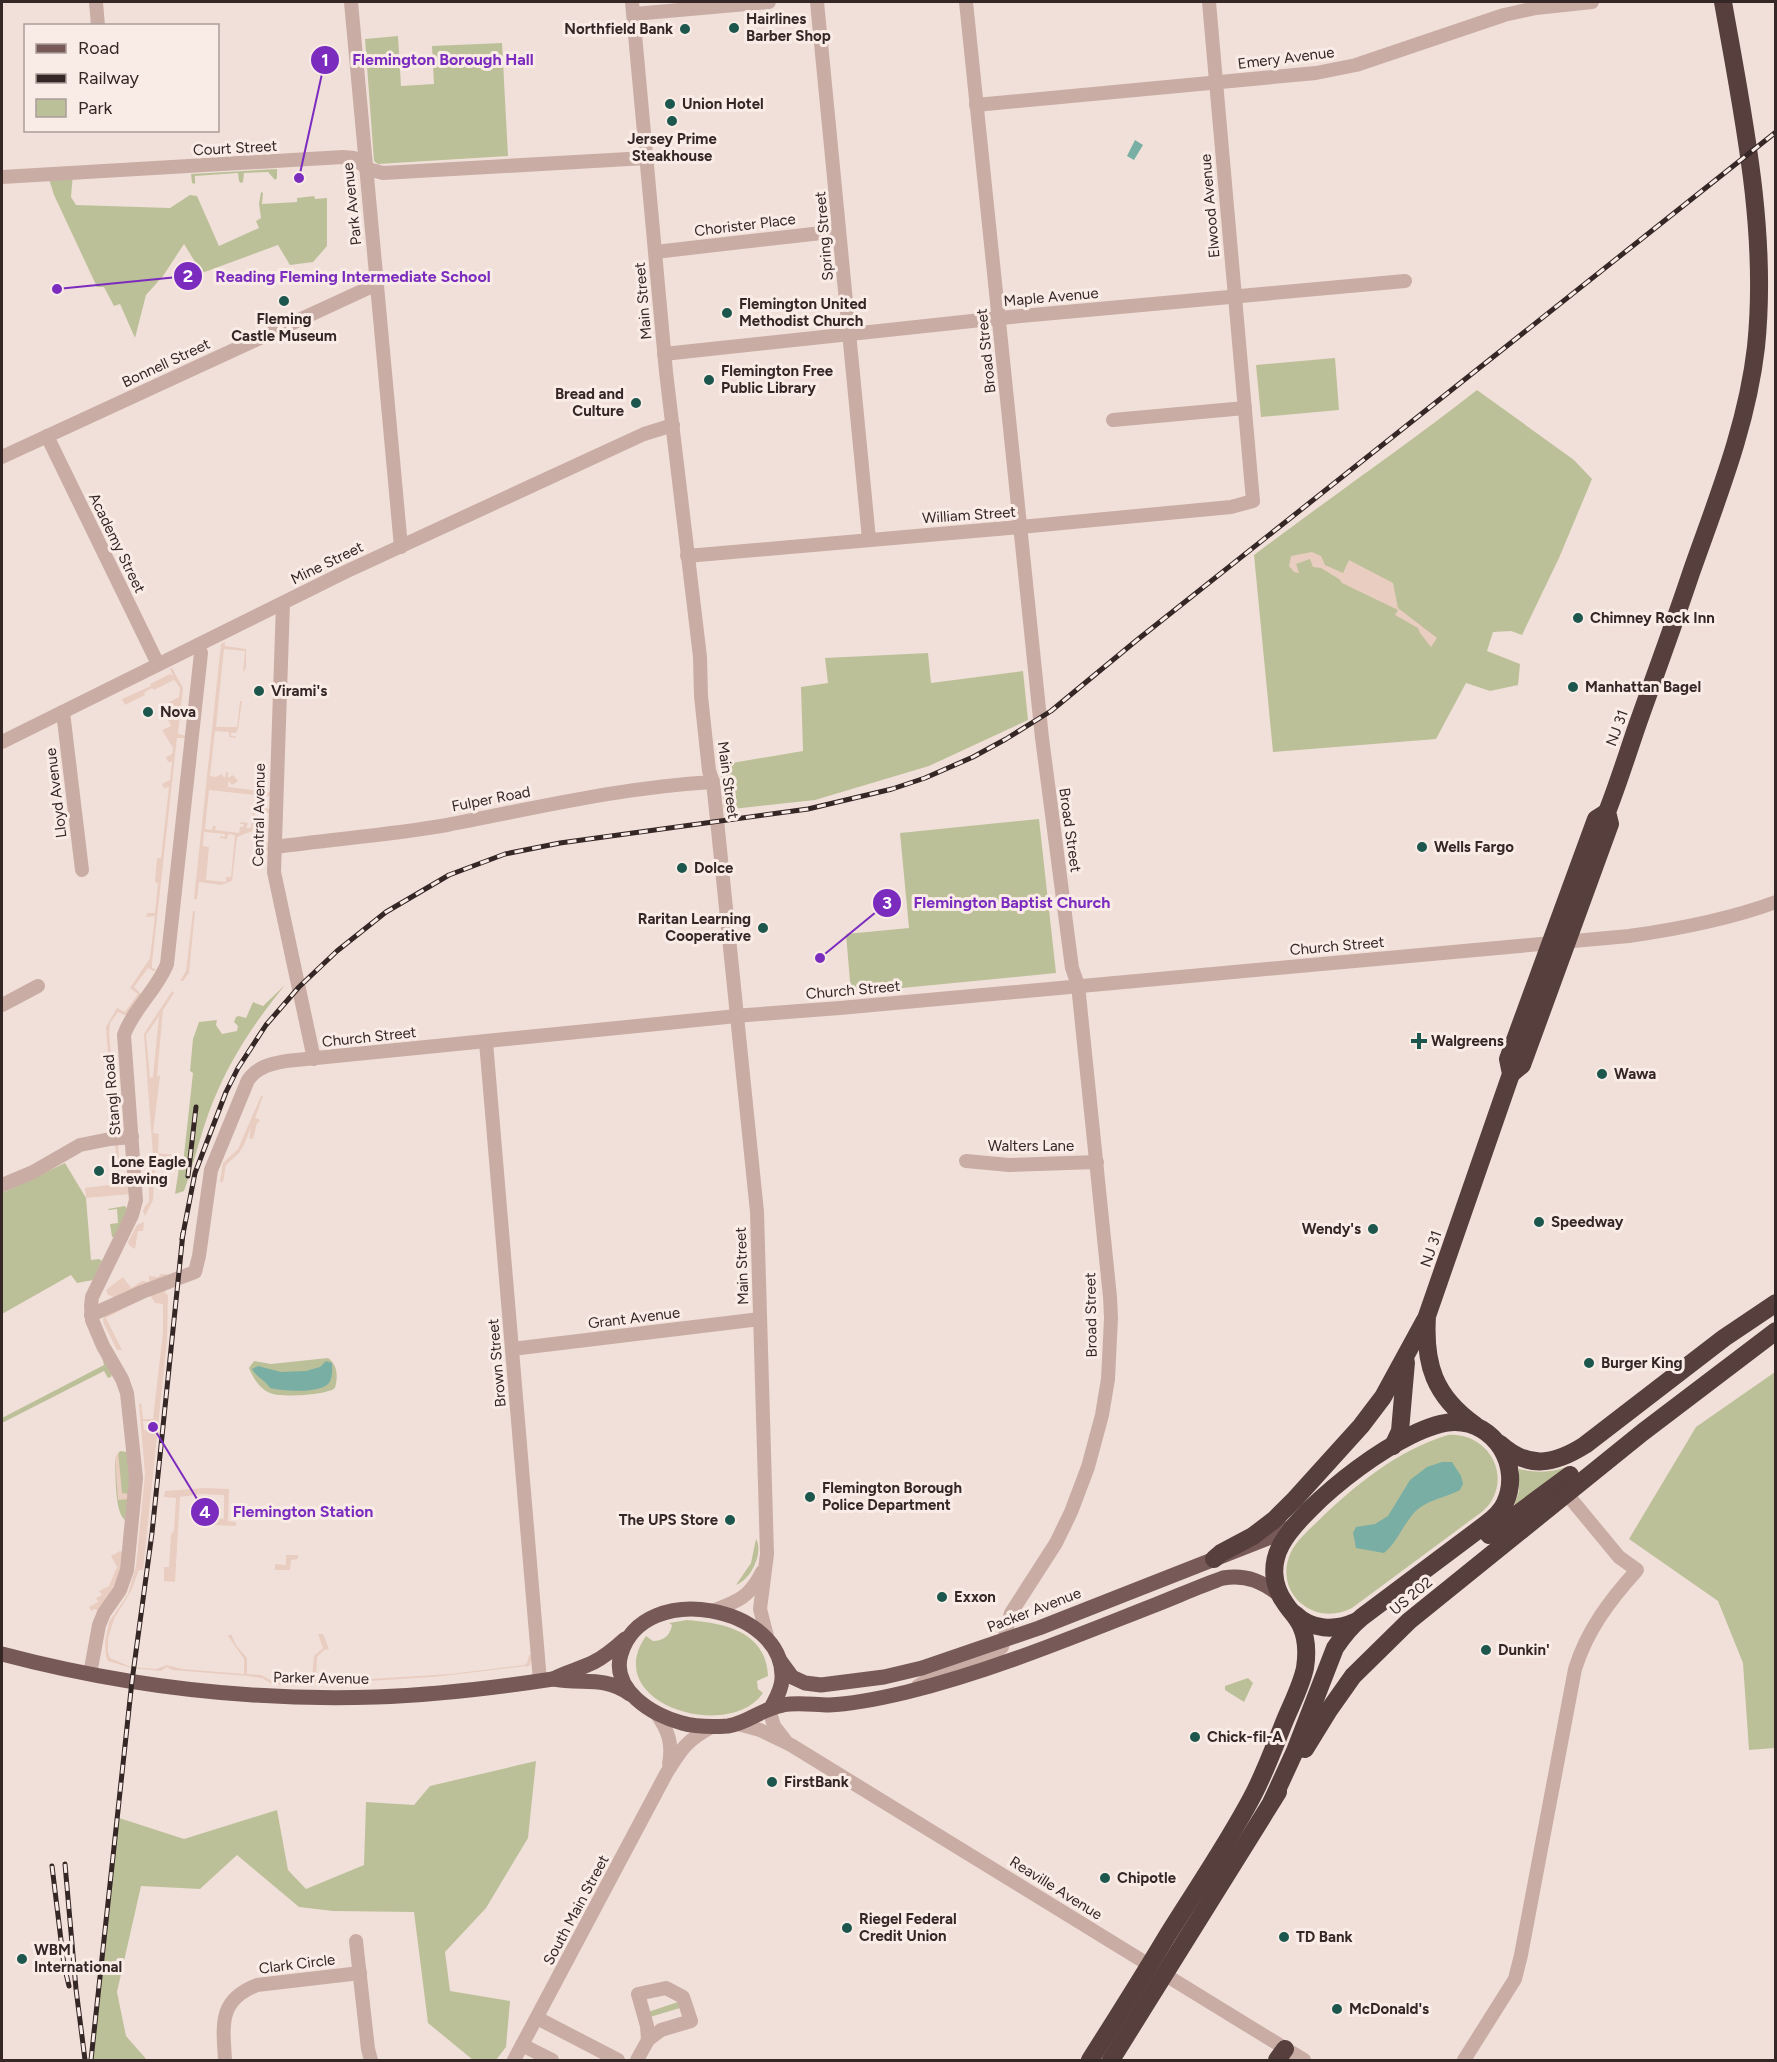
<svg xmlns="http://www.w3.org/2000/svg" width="1777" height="2062" font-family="Figtree,sans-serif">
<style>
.green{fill:#bcc099}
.plaza{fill:#e9cdc0;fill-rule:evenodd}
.water{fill:#78aea4}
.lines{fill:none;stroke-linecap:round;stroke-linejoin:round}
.minor{stroke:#c9ada5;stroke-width:14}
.major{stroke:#775a57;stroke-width:15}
.highway{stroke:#563f3d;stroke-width:18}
.rail-casing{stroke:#352726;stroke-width:5}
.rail{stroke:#f9ebe5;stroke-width:3;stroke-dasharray:9;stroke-linecap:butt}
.poi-dot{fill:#1c564c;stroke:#f9ebe5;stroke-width:2}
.labels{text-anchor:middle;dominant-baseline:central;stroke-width:6;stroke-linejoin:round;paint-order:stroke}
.poi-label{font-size:15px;font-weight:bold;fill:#352726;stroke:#f9ebe5;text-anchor:start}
.street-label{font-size:15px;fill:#352726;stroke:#f9ebe5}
.leader{fill:none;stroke:#7b2cbf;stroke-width:2}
.callout-dot{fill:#7b2cbf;stroke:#f9ebe5;stroke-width:2}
.mark-label{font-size:18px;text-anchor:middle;font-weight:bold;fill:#fff}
.callout-label{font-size:16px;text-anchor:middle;font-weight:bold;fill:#7b2cbf;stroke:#f9ebe5;stroke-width:6;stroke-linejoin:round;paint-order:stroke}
</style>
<rect width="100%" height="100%" fill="#f1e0d9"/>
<g class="green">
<polygon points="398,36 401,86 434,84 432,46 502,43 508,156 378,164 374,161 365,39"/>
<polygon points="277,169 277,178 275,180 268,172 244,173 243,182 241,183 239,181 238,173 195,176 195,184 192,183 191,174"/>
<polygon points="73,173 71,197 76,205 170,208 190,195 197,196 219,246 259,228 256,221 261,218 259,204 261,192 263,193 262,204 297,202 297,198 314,196 315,199 327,198 327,246 313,262 290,265 278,245 202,273 184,244 163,276 146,295 135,338 120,304 114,306 104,287 97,287 54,195 48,176"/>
<polygon points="1335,358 1339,410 1261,417 1256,365"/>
<path d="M1477 390 1574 460 1592 479 1559 558 1522 635 1511 631 1493 632 1487 651 1520 664 1518 685 1490 691 1466 683 1436 739 1273 752 1254 555C1328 499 1404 447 1477 390Z"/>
<polygon points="928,653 931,683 1023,671 1028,720 929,766 815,800 724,810 720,765 803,751 801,687 828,683 825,658"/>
<polygon points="1039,819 1056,973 851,993 846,934 909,928 900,833"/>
<path d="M285 985C258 1018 235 1052 218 1090 203 1122 196 1158 184 1191L175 1194 179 1168 183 1164 193 1073 190 1071 193 1039 199 1022 217 1020 216 1025 222 1034 237 1031 238 1026 234 1022 236 1017 239 1016 246 1018 253 1002 263 1006Z"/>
<polygon points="65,1163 86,1198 91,1260 99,1259 102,1261 93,1280 77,1283 71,1275 2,1314 2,1193"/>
<polygon points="125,1206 128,1210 114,1237 112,1237 110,1224 118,1223 117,1209 109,1210 108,1209"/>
<polygon points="102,1356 112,1374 111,1377 108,1378 104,1371 2,1423 2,1418 104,1365"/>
<path d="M328 1358C338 1365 338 1377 335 1388 328 1395 279 1398 270 1393 260 1389 253 1378 249 1368L254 1361 271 1364Z"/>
<polygon points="1775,1372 1775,1748 1749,1750 1743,1663 1718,1601 1629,1539 1696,1427"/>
<path d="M1448 1435C1483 1432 1510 1468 1492 1500 1490 1504 1486 1508 1483 1511L1352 1608C1314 1628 1272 1592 1291 1552 1297 1540 1309 1530 1318 1521 1355 1485 1398 1450 1448 1435Z"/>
<path d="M120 1451 127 1452 131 1477 125 1520C115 1512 116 1479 115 1466V1459Z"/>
<path d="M1569 1466 1570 1468 1514 1506 1519 1491V1469C1537 1473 1552 1473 1569 1466Z"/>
<path d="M756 1539C764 1552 751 1580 736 1585L751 1563Z"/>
<path d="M687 1620C724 1623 766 1631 768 1676L757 1681 758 1689 763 1693C729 1743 599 1703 646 1636L653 1641C663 1641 670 1636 672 1625L669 1623Z"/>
<polygon points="1248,1678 1253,1683 1244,1702 1225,1690 1225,1686"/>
<polygon points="536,1761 528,1838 486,1908 445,1952 450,1991 510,2001 506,2047 496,2060 473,2060 428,2023 414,1912 333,1911 299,1907 237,1855 200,1889 141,1886 117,1992 126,2036 147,2060 89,2060 116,1817 184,1839 277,1810 288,1870 306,1889 364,1865 366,1802 414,1805 430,1786"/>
<polygon points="678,2002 680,2008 650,2017 648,2012"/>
</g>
<g class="plaza">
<polygon points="1312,552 1321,556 1325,565 1343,573 1349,560 1393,583 1398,608 1437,638 1431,647 1420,633 1418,628 1395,615 1398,610 1342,583 1339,579 1321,568 1313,567 1310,559 1296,564 1299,573 1294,572 1289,566 1291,556"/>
<path d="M225 642V646L246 649V668L243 673 245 651 224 649 216 727H237L240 701H242L238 729 236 733H231V736H236L235 738 229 737V732L215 731 210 776 216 777 221 774 225 778 226 772H228V778L233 775 238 781 232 785 228 781V787L276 793V797L257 795 256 807 276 810V814L255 812 254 821 259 823 268 843V850L266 851V842L258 830V826L254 824 252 831 237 837 232 881 221 885 199 882 197 899H194L221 644ZM209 790 255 795 251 828H246L248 823 241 822 240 824H244L243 827H240L239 833 215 830 216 826H213L212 830 205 829ZM204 832 225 834V837L220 836V838L227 839 228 834 235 835 231 877H226V882L206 880 209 847 203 846Z"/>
<polygon points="172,668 183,688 178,734 187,736 186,738 177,738 152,963 152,968 157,970 153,971 148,968 134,987 141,994 127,1016 118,1012 110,1023 109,1032 121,1182 131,1183 130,1194 86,1198 85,1188 116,1184 113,1156 116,1156 106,1027 117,1008 125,1012 138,994 130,988 150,958 155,916 146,917 147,913 155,913 158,883 155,882 157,858 161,858 169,787 164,788 162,784 170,780 172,762 168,762 166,757 172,754 173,748 162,730 171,726 168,720 175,717 169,702 179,697 180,688 173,678 174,680 154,690 152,688 144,693 145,695 125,705 122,699 151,686 150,684 170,674 173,676 170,669"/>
<polygon points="193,911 195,911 189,973 183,981 180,981 186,971"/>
<path d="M172 991 174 993 163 1010 157 1076H160L153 1133 159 1134 158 1153 181 1156 180 1165H177L176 1171H175L176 1159 153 1156 144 1034ZM159 1016 153 1077 150 1078 146 1035Z"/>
<polygon points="261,1096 263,1096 255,1118 259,1119 260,1121 257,1123 253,1139 249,1138 251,1127 244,1145 239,1153 226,1165 223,1182 220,1182 223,1163 238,1149"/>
<polygon points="155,1166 153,1200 145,1216 143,1211 145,1206 149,1202 149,1176 151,1176 152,1167"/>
<polygon points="144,1222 143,1231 138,1231 135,1249 129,1245 128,1242 137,1225"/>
<path d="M160 1274H167L165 1294 168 1295 167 1340 143 1570H139L131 1591 114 1619 108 1638V1652L110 1658 131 1667 156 1669 167 1665 182 1669 244 1674V1659L228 1636 231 1634 236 1645 247 1658V1674L261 1675 274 1682 300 1681 296 1686 272 1684 262 1678 248 1676 172 1670 167 1667 161 1671 131 1668 108 1661 106 1657 105 1643 109 1622 128 1594 136 1566 145 1474 139 1404 141 1403 143 1419H153L163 1332V1304L155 1303 150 1295 106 1318 122 1350H117L104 1324 103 1319 116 1298 108 1295 106 1290 123 1277 131 1288 142 1281 149 1282V1276L159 1277ZM143 1421 157 1422 156 1434 144 1430Z"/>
<polygon points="118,1452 122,1493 129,1494 129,1499 118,1500 115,1459"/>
<polygon points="204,1488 229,1489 228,1521 236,1522 236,1526 213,1525 215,1518 224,1519 224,1495 201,1494 180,1497 175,1582 164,1581 164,1567 169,1567 171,1534 174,1531 176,1498 164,1497 165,1491"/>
<polygon points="120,1551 122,1552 122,1567 116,1582 98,1611 95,1609 91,1611 89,1607 98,1602 96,1598 102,1595 99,1591 109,1586 117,1567 111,1556"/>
<polygon points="286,1555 298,1555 298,1559 291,1560 290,1570 275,1570 275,1564 286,1565"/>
<polygon points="318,1634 323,1634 329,1649 324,1650 317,1657 316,1679 319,1682 450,1674 524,1665 527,1663 529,1655 531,1655 532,1659 530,1665 527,1667 526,1666 434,1677 320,1684 319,1686 315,1685 312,1678 314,1656 323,1648"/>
</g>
<g class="water">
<polygon points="1135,140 1143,145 1134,160 1127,156"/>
<path d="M326 1361 332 1363C332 1369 333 1377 329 1383 320 1394 283 1391 270 1388 265 1380 257 1378 252 1369L258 1366 281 1372 306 1371 320 1367Z"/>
<path d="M1442 1462H1452L1461 1476 1463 1484 1460 1490C1445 1498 1425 1500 1413 1514 1402 1527 1397 1542 1384 1553L1356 1548 1353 1533 1356 1527 1375 1524 1388 1516 1410 1480 1427 1467Z"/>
</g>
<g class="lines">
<g class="minor">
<polyline points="96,2 98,26"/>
<polyline points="351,2 401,547"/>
<polyline points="632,2 666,372 700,657 701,696 709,771 713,782 717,820 757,1212 767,1554 760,1609 768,1640"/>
<polyline points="817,2 869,539"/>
<polyline points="634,14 769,2"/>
<polyline points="976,105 1316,73 1356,65 1504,15 1536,8 1592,2"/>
<polyline points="2,177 343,157 354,158 368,169 383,173 646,158"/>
<polyline points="655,252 839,231"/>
<polyline points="664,354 1000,318 1405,281"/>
<polyline points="1113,420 1245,408"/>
<polyline points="47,436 158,664"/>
<polyline points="2,457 377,284"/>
<polyline points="687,556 1031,526 1231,507 1253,501 1209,2"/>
<polyline points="283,603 274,872 314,1059"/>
<polyline points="63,712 82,870"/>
<polyline points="2,742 343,573 644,434 673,425"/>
<path d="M275 847C332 839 391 835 447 825 536 808 623 787 713 782"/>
<polyline points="2,1005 38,986"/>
<polyline points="486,1042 540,1681"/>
<polyline points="966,1161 1009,1165 1097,1162"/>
<polyline points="2,1185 33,1172 80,1145 110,1139 132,1137"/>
<path d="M91 1315 142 1292 195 1272 199 1256 211 1170 248 1080C258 1066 271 1064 286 1061L747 1015 840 1008 1629 936C1679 929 1727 920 1776 902"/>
<polyline points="512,1349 760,1319"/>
<path d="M712 1611C737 1602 750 1597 762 1572"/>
<path d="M90 1674 99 1625 104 1613 120 1590 127 1570 136 1478 127 1393 122 1379 103 1346 92 1320 91 1306 92 1297 132 1215 136 1200 124 1035C133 1009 157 990 167 964L201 653 198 645"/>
<polyline points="918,1686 937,1674 991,1656 1002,1647 1011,1613 1056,1543 1071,1512 1088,1467 1102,1415 1108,1379 1111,1318 1110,1297 1078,985 1072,968 1042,738 966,2"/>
<polyline points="769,1709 774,1726 785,1740"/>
<path d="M656 1713C668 1730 673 1743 669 1764"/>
<polyline points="738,1724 760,1730 791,1745 1304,2060"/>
<polyline points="356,1941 368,2049 371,2060"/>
<polygon points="666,1988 683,1997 691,2021 661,2030 648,2040 647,2026 638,1994"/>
<polyline points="537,2018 618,2060"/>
<polyline points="522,2045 552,2060"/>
<path d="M225 2060C223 2025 218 2000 257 1985L360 1973"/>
<path d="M514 2060 666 1774C681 1749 687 1740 713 1726"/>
<polyline points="637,2060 648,2040"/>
<path d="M1464 2060 1515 1979 1521 1955 1575 1669C1587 1630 1610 1600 1637 1570L1619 1557 1566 1493"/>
</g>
<g class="major">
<path d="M2 1654C123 1686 250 1701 376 1697 435 1695 494 1688 553 1679 582 1685 603 1675 630 1694"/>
<polyline points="781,1662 792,1677 805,1683 821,1685 884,1677 922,1668 1039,1628 1273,1536 1295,1525"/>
<path d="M553 1679C566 1672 580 1669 594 1662 606 1656 615 1648 625 1639"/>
<path d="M771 1708C776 1698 782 1689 782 1678 785 1607 644 1578 621 1654 610 1689 653 1716 682 1723 696 1727 713 1727 728 1726 748 1723 763 1708 783 1705 798 1702 814 1705 829 1705 855 1704 882 1698 907 1692 992 1671 1073 1637 1155 1605 1178 1596 1200 1586 1223 1578 1247 1574 1263 1582 1281 1596"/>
</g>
<g class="highway">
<path d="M1511 1074 1522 1065 1610 824 1607 812C1618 784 1627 755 1637 726 1655 675 1674 624 1691 573 1717 499 1747 426 1756 347 1768 232 1743 115 1723 2"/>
<path d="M1475 1425C1434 1396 1424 1364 1427 1316L1511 1074 1508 1059 1596 819 1607 812"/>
<path d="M1500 1444C1529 1470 1555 1464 1585 1445L1724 1338 1776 1303"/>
<polyline points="1393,1446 1400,1431 1406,1362"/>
<polyline points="1489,1535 1570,1475"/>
<polyline points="1214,1559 1221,1553 1253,1536 1274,1520 1295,1499 1361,1426 1383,1397 1425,1320"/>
<path d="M1295 1614C1311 1630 1335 1631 1355 1622"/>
<polyline points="1305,1749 1329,1710 1353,1676 1409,1621 1643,1432 1776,1331"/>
<path d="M1090 2060C1116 2019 1142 1978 1167 1936 1195 1891 1226 1846 1251 1799 1264 1775 1273 1750 1283 1725 1290 1707 1301 1687 1305 1668 1307 1655 1307 1639 1301 1626 1297 1617 1290 1611 1285 1603 1272 1585 1271 1564 1281 1545 1303 1504 1407 1422 1455 1422 1495 1422 1522 1466 1505 1503 1501 1512 1494 1518 1486 1524L1362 1617C1351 1626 1343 1636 1335 1648L1295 1751 1272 1801"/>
<polyline points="1111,2060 1278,1792"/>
<polyline points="1277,2060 1285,2049"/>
</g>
<g class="rail-casing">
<g id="rail">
<polyline points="188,1176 196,1107"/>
<polyline points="182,1239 195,1173 226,1092 238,1068 266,1025 299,987 337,951 386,912 449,875 505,854 560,843 808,809 892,789 925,778 973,757 1006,739 1051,711 1137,640 1776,132"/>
<polyline points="65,1864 76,1989 85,2060"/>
<polyline points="52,1866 64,1965 69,1986"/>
<polyline points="91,2060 132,1681 152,1533 183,1233"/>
</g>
</g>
<use href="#rail" class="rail"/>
</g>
<g class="poi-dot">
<circle cx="734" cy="28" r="6"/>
<circle cx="685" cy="29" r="6"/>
<circle cx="670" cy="104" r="6"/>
<circle cx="672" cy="121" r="6"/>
<circle cx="284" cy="301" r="6"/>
<circle cx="727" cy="313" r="6"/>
<circle cx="709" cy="380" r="6"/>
<circle cx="636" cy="403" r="6"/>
<circle cx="1578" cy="618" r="6"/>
<circle cx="1573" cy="687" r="6"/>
<circle cx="259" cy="691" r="6"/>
<circle cx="148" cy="712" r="6"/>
<circle cx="1422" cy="847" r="6"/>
<circle cx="682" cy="868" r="6"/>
<circle cx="763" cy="928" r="6"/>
<path d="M1416 1032h6v6h6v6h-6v6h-6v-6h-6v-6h6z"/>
<circle cx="1602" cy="1074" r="6"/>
<circle cx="99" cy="1171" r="6"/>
<circle cx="1539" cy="1222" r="6"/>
<circle cx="1373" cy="1229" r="6"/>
<circle cx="1589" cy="1363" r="6"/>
<circle cx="810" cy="1497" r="6"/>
<circle cx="730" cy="1520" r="6"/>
<circle cx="942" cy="1597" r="6"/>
<circle cx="1486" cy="1650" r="6"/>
<circle cx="1195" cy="1737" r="6"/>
<circle cx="772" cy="1782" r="6"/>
<circle cx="1105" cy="1878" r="6"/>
<circle cx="847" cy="1928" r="6"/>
<circle cx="1284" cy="1937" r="6"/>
<circle cx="22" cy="1959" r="6"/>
<circle cx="1337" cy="2009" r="6"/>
</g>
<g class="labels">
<g class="poi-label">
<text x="746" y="19">Hairlines<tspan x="746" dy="17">Barber Shop</tspan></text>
<text x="673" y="29" text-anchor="end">Northfield Bank</text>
<text x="682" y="104">Union Hotel</text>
<text x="672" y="139" text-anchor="middle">Jersey Prime<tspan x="672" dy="17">Steakhouse</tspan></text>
<text x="739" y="304">Flemington United<tspan x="739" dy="17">Methodist Church</tspan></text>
<text x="284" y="319" text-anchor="middle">Fleming<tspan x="284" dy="17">Castle Museum</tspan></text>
<text x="721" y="371">Flemington Free<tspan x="721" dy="17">Public Library</tspan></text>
<text x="624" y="394" text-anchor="end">Bread and<tspan x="624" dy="17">Culture</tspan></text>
<text x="1590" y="618">Chimney Rock Inn</text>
<text x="1585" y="687">Manhattan Bagel</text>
<text x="271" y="691">Virami's</text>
<text x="160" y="712">Nova</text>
<text x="1434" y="847">Wells Fargo</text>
<text x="694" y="868">Dolce</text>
<text x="751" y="919" text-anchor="end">Raritan Learning<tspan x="751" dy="17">Cooperative</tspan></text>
<text x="1431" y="1041">Walgreens</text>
<text x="1614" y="1074">Wawa</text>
<text x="111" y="1162">Lone Eagle<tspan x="111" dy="17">Brewing</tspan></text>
<text x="1551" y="1222">Speedway</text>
<text x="1361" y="1229" text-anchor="end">Wendy's</text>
<text x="1601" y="1363">Burger King</text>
<text x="822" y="1488">Flemington Borough<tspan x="822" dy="17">Police Department</tspan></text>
<text x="718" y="1520" text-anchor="end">The UPS Store</text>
<text x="954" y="1597">Exxon</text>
<text x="1498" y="1650">Dunkin'</text>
<text x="1207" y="1737">Chick-fil-A</text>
<text x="784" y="1782">FirstBank</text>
<text x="1117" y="1878">Chipotle</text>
<text x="859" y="1919">Riegel Federal<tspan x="859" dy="17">Credit Union</tspan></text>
<text x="1296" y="1937">TD Bank</text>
<text x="34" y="1950">WBM<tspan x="34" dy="17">International</tspan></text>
<text x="1349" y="2009">McDonald's</text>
</g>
<g class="street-label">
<text transform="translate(1286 58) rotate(-7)">Emery Avenue</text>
<text transform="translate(235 148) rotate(-3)">Court Street</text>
<text transform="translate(352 204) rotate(-96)">Park Avenue</text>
<text transform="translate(1210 206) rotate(-95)">Elwood Avenue</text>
<text transform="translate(745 225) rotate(-7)">Chorister Place</text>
<text transform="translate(824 236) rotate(-95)">Spring Street</text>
<text transform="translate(1051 297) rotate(-5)">Maple Avenue</text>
<text transform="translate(643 301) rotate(-95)">Main Street</text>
<text transform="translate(986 351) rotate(-96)">Broad Street</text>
<text transform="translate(166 363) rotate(-25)">Bonnell Street</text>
<text transform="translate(969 515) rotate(-4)">William Street</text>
<text transform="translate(117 543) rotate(64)">Academy Street</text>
<text transform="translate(327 563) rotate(-26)">Mine Street</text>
<text transform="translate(1617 728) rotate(-70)">NJ 31</text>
<text transform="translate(728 780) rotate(82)">Main Street</text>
<text transform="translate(56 793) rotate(-97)">Lloyd Avenue</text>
<text transform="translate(491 799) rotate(-11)">Fulper Road</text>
<text transform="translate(259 815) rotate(-89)">Central Avenue</text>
<text transform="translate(1070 830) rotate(82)">Broad Street</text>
<text transform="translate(1337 946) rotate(-5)">Church Street</text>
<text transform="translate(853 990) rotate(-5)">Church Street</text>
<text transform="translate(369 1037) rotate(-6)">Church Street</text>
<text transform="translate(112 1095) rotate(-95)">Stangl Road</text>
<text x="1031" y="1146">Walters Lane</text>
<text transform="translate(1431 1249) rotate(-71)">NJ 31</text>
<text transform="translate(742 1266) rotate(-92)">Main Street</text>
<text transform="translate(1091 1315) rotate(-91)">Broad Street</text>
<text transform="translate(634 1318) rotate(-7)">Grant Avenue</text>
<text transform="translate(497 1363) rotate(-95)">Brown Street</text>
<text transform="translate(1411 1596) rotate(-40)">US 202</text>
<text transform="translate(1034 1610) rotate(-21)">Packer Avenue</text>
<text transform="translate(321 1678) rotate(1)">Parker Avenue</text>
<text transform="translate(1056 1888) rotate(32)">Reaville Avenue</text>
<text transform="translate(576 1910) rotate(-62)">South Main Street</text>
<text transform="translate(297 1964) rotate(-7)">Clark Circle</text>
</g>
</g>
<path class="leader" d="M299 178L325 60M57 289L188 276M820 958L887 903M153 1427L205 1512"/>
<g class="callout-dot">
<circle cx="299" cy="178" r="6"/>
<circle cx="57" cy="289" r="6"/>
<circle cx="820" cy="958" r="6"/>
<circle cx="153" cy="1427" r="6"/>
<circle cx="325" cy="60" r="15"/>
<circle cx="188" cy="276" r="15"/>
<circle cx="887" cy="903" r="15"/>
<circle cx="205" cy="1512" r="15"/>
</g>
<g class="mark-label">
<text x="325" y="66">1</text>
<text x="188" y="282">2</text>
<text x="887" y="909">3</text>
<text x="205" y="1518">4</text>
</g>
<g class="callout-label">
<text x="443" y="65">Flemington Borough Hall</text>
<text x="353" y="282">Reading Fleming Intermediate School</text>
<text x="1012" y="908">Flemington Baptist Church</text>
<text x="303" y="1517">Flemington Station</text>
</g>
<rect width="1777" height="2062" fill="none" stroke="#352726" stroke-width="6"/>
<rect x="24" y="24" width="195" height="108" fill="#f9ebe5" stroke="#ab9d99" stroke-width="1.5"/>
<rect x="36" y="44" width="30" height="9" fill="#775a57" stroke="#ab9d99" stroke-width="1.5"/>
<text x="78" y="54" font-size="18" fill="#352726">Road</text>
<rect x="36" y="74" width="30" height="9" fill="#352726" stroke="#ab9d99" stroke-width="1.5"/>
<text x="78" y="84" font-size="18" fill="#352726">Railway</text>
<rect x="36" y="99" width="30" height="18" fill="#bcc099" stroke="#ab9d99" stroke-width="1.5"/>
<text x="78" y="114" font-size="18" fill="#352726">Park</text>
</svg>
